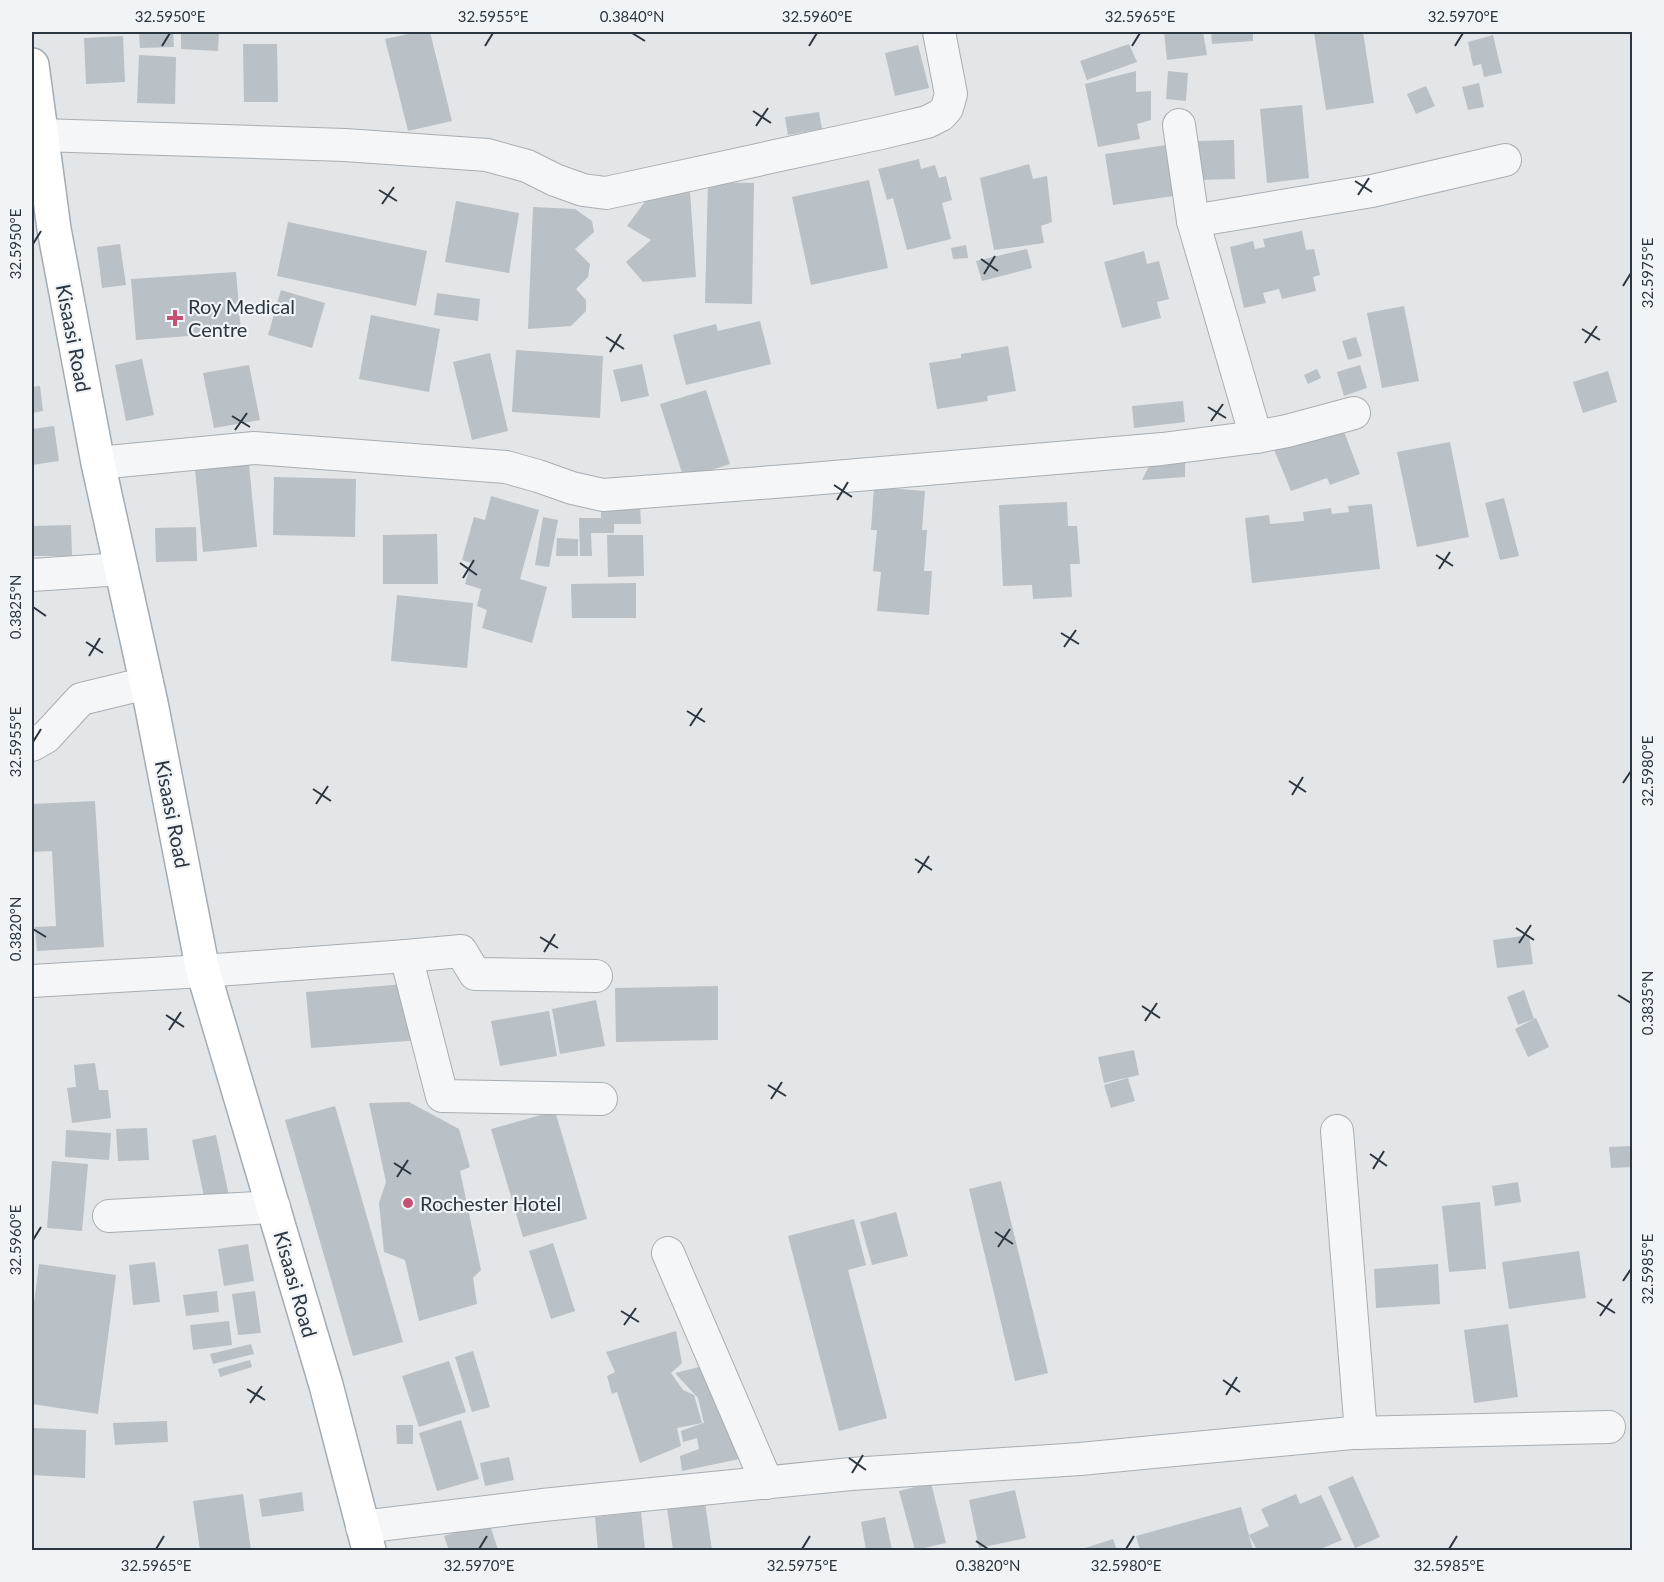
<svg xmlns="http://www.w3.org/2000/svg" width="1664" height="1582" font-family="Lato,sans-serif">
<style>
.building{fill:#b9c0c6}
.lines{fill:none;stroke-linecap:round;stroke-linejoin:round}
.minor-casing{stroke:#a7aeb3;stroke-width:34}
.major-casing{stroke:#a2acb4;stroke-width:36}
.minor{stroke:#f4f6f8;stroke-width:32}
.major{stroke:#fff;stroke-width:33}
.ticks{fill:none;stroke:#2b3640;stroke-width:2}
.poi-dot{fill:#c64f74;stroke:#f1f4f7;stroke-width:2}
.labels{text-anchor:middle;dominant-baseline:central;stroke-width:4.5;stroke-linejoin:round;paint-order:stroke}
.poi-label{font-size:20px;fill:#2b3640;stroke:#f1f4f7;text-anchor:start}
.street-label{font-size:20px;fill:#2b3640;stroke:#f1f4f7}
.neatline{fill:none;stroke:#2b3640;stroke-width:2}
.ticks-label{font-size:15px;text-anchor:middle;fill:#2b3640}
</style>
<rect width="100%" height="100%" fill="#e2e6e9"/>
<g class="building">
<polygon points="139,32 173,32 174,47 140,48"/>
<polygon points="181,32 219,32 218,51 181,49"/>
<polygon points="417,32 430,32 452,121 408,131 385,39"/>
<polygon points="1164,32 1203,32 1207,55 1167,60"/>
<polygon points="1211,32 1253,32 1253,41 1212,44"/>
<polygon points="1314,32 1363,32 1374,103 1326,110"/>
<polygon points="1493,35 1502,73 1484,77 1481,64 1473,66 1468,42"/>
<polygon points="123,36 125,82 86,84 84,38"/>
<polygon points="243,44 277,44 278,102 244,102"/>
<polygon points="1129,44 1137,62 1087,80 1080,61"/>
<polygon points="918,45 929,88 895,96 885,53"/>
<polygon points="139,55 176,57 175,104 137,103"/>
<polygon points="1136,71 1136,92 1151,91 1151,120 1137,124 1140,139 1098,147 1085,84"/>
<polygon points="1168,71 1188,73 1186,101 1166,99"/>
<polygon points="1479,83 1484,107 1468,110 1462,87"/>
<polygon points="1426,86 1435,106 1416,114 1407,94"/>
<polygon points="1302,105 1309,178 1267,183 1260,109"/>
<polygon points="819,112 822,129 788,135 785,117"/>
<polygon points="1234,140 1235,179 1198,180 1197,141"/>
<polygon points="1173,144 1177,175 1170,176 1173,196 1113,205 1105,154"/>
<polygon points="919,159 921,169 935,165 939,178 946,176 952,200 942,203 951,239 907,250 893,198 887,200 878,169"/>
<polygon points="1029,164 1033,179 1047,176 1052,222 1041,226 1044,243 994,250 980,178"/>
<polygon points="869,180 888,268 811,285 792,197"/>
<polygon points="708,182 754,183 752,304 705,303"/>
<polygon points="690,192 696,277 643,282 626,262 651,240 627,226 649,196"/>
<polygon points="456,201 519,213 509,273 445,262"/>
<polygon points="533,207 575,209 592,221 594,232 575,249 590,264 588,277 576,289 586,300 586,311 571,326 528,329"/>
<polygon points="288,222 427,251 416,306 277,276"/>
<polygon points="1302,231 1306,250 1314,249 1320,275 1313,277 1316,291 1282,299 1279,289 1263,293 1266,303 1244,308 1230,247 1253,241 1255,249 1265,247 1263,239"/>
<polygon points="120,244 126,285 102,288 97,247"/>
<polygon points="966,245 968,258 953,259 951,248"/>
<polygon points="1027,249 1032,268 982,281 976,261"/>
<polygon points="1144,251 1147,264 1159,261 1169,299 1157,302 1161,318 1122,328 1104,262"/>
<polygon points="236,272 241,332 136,340 131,279"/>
<polygon points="281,290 325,303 312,348 268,335"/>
<polygon points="437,293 480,299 478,321 434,315"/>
<polygon points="1404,306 1419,381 1382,388 1367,313"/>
<polygon points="371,315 440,329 429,392 359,379"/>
<polygon points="760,321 771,364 686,385 673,335 716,324 718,331"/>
<polygon points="1356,337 1362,356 1348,360 1342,341"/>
<polygon points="1008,346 1016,391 987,396 988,401 937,409 929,363 961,358 961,354"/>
<polygon points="516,350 603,356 600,418 512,412"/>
<polygon points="490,353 508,431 472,440 453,362"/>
<polygon points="142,359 154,415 126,421 115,365"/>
<polygon points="642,364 649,396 621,402 613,370"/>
<polygon points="249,365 260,420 214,428 203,373"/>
<polygon points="1360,365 1367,388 1344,396 1337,372"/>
<polygon points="1317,369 1321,378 1308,384 1304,375"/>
<polygon points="1608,371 1617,402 1583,413 1573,382"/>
<polygon points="40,386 43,411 32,413 32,387"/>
<polygon points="706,390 730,464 684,479 660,404"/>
<polygon points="1183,401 1185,422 1134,428 1132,406"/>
<polygon points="1340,421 1360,474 1330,485 1327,478 1291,491 1273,447"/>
<polygon points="54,426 59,461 32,465 32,429"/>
<polygon points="1450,442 1469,537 1417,547 1397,452"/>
<polygon points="248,454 257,547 203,552 194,459"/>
<polygon points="1185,458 1185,477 1142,480 1150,464"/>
<polygon points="274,477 356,479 355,537 273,535"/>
<polygon points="874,487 925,491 922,530 927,530 924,571 932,571 929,615 877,611 881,572 873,571 877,530 871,530"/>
<polygon points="491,496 539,510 520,579 547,587 532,643 482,628 487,610 477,606 481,589 465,584 471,563 462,560 474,517 485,520"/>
<polygon points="1504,498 1519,556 1500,560 1485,503"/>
<polygon points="1067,502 1068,526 1077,526 1080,564 1070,564 1072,597 1033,599 1032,585 1003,586 999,505"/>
<polygon points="1372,504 1380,569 1252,583 1245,518 1269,515 1270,524 1304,521 1303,512 1331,508 1332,514 1349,512 1348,506"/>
<polygon points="601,505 640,505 641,524 614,524 614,533 591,533 592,556 580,556 579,518 601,518"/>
<polygon points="543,517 558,520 549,567 535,565"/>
<polygon points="71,525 72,556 32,556 32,526"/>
<polygon points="196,527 197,561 156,562 155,528"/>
<polygon points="437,534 438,584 383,584 383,535"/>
<polygon points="607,535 643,535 644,576 608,577"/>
<polygon points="557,538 578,539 578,556 556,556"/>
<polygon points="636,583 636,618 572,618 571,584"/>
<polygon points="397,595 473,603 467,668 391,661"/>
<polygon points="95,801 104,947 37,951 35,927 56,926 52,851 32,852 32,804"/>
<polygon points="1529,935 1533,964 1497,968 1493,940"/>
<polygon points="430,982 435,1039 311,1048 306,992"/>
<polygon points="718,986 718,1040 616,1042 615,988"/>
<polygon points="1524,990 1534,1019 1518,1025 1507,997"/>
<polygon points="596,1000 605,1046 560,1054 552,1009"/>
<polygon points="549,1011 557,1056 500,1066 491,1021"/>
<polygon points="1536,1018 1549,1047 1528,1057 1515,1029"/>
<polygon points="1134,1050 1139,1075 1104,1083 1098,1057"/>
<polygon points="95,1063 99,1090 108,1090 111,1118 72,1123 67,1088 76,1087 74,1065"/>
<polygon points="1128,1078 1135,1101 1111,1108 1104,1085"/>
<polygon points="409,1102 459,1129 470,1167 460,1171 481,1270 473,1278 477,1304 419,1321 405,1260 384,1252 379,1203 386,1182 369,1103"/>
<polygon points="335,1106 403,1342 353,1356 285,1120"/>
<polygon points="555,1111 587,1219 523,1237 491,1129"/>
<polygon points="147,1128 149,1160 118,1161 116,1129"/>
<polygon points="66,1130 111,1133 109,1160 65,1157"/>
<polygon points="216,1135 229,1196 205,1201 192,1140"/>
<polygon points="1632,1146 1632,1167 1611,1168 1609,1147"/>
<polygon points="52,1161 88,1164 82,1231 47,1228"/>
<polygon points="1001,1181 1048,1373 1015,1381 969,1189"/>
<polygon points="1518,1182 1521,1202 1495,1206 1492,1186"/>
<polygon points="1480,1202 1486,1269 1449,1272 1442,1206"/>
<polygon points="896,1212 908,1256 872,1265 860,1222"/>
<polygon points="854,1219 866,1265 848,1270 887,1418 839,1431 788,1236"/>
<polygon points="553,1243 575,1311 551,1319 529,1251"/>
<polygon points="248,1244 254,1281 224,1286 218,1249"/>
<polygon points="1579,1251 1586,1298 1509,1309 1502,1262"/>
<polygon points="155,1262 160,1302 133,1305 129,1265"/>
<polygon points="39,1264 116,1275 98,1414 32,1404 32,1318"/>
<polygon points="1438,1264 1440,1304 1376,1308 1374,1269"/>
<polygon points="217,1291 219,1312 186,1316 183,1295"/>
<polygon points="255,1291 261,1333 238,1335 232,1294"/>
<polygon points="229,1321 232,1345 193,1350 190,1325"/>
<polygon points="1508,1324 1518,1397 1474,1403 1464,1330"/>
<polygon points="676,1331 682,1363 671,1373 683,1390 694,1395 702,1423 677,1428 681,1446 640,1463 617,1392 612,1394 607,1376 615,1372 606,1352"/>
<polygon points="251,1344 254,1354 213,1364 210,1354"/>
<polygon points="473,1351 490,1407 472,1412 455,1357"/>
<polygon points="250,1360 252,1367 220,1377 218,1369"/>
<polygon points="449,1361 466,1412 419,1427 402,1376"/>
<polygon points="699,1367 740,1459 682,1471 680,1456 699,1449 697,1438 683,1442 681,1431 706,1422 704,1423 698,1398 675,1373"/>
<polygon points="461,1420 479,1479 437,1491 419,1433"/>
<polygon points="167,1421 168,1442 115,1445 113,1423"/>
<polygon points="396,1425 413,1425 413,1444 397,1444"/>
<polygon points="32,1428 86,1430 85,1478 32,1475"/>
<polygon points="509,1457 514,1480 485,1486 480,1463"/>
<polygon points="1353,1476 1380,1537 1355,1548 1328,1487"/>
<polygon points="931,1483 946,1543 915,1550 899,1491"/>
<polygon points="1015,1490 1026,1538 979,1548 969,1500"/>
<polygon points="302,1492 304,1511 262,1517 259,1499"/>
<polygon points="243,1494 251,1550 200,1550 193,1501"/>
<polygon points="1296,1494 1300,1504 1321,1495 1342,1540 1318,1550 1257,1550 1249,1535 1269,1526 1261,1509"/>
<polygon points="705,1503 712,1550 673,1550 667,1508"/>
<polygon points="1241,1507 1253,1550 1140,1550 1136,1536"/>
<polygon points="641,1512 645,1550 598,1550 595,1517"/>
<polygon points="885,1517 892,1550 866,1550 861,1522"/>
<polygon points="489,1522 498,1550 449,1550 444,1536"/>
<polygon points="1113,1539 1117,1550 1079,1550"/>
</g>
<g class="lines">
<g class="minor-casing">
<g id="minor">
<polyline points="1179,125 1193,221 1256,437"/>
<polyline points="41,135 345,145 487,155 527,166 555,180 583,190 606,193 881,133 927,122 941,115 947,108 951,94 939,32"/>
<polyline points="1193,221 1372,191 1505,160"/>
<polyline points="98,463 254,448 506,467 538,476 572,488 603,495 799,480 1162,449 1256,437 1287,431 1354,413"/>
<polyline points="32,575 122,569"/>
<polyline points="32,745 46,737 81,699 147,683"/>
<polyline points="406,956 461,951 475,974 596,976"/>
<polyline points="32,981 203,971 406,956 442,1096 601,1099"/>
<polyline points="1337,1131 1361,1433"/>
<polyline points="109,1216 274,1207"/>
<polyline points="668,1253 767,1483"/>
<polyline points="362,1527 543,1505 851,1474 1080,1459 1352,1433 1609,1427"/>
</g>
</g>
<g class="major-casing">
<polyline id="major" points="32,65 54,229 98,463 151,703 203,971 326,1385 369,1550"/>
</g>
<use href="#minor" class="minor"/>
<use href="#major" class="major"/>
</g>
<path class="ticks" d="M632 33 645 41M162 46 170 33M485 46 493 33M809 46 817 33M1132 46 1140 33M1455 46 1463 33M753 111 771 123M756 126 768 108M1355 181 1372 192M379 190 397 201M1358 195 1369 178M382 204 394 187M33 244 41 231M981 259 998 271M984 274 995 256M1623 286 1631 273M1582 329 1600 340M606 337 624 349M1585 343 1597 326M610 352 621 334M1208 407 1226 418M232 416 250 427M1211 421 1223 404M235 430 247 413M834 485 852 497M837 500 848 482M1436 555 1453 566M460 563 477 575M1439 569 1450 552M463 578 474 560M33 607 46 616M1061 633 1079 644M86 642 103 653M1064 647 1076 630M89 656 100 638M687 711 705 722M690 726 702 708M33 742 41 729M1289 781 1306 792M1623 783 1631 771M313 789 331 801M1292 795 1303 777M316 804 328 786M915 859 932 870M918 873 929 856M1516 928 1534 940M33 929 46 937M540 937 558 948M1519 943 1531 925M544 952 555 934M1618 995 1631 1003M1142 1006 1160 1018M166 1015 184 1027M1145 1021 1157 1003M169 1030 181 1012M768 1085 786 1096M771 1099 782 1082M1370 1154 1387 1166M394 1163 411 1174M1373 1169 1384 1151M397 1177 408 1160M995 1232 1013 1244M33 1240 41 1227M998 1247 1010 1229M1623 1281 1631 1269M1597 1302 1615 1313M621 1311 639 1322M1600 1316 1612 1299M624 1325 636 1308M1223 1380 1240 1392M247 1389 265 1400M1226 1395 1237 1377M250 1403 262 1386M849 1458 866 1470M852 1473 863 1455M976 1541 988 1549M156 1549 164 1536M479 1549 487 1536M802 1549 810 1536M1126 1549 1134 1536M1449 1549 1457 1536"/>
<g class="poi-dot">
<path d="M172 309h6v6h6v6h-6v6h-6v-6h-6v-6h6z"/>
<circle cx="408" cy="1203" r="6"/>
</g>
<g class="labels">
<g class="poi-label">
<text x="188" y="306">Roy Medical<tspan x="188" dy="23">Centre</tspan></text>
<text x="420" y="1203">Rochester Hotel</text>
</g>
<g class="street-label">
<text transform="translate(74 338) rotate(79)">Kisaasi Road</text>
<text transform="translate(173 814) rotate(79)">Kisaasi Road</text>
<text transform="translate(296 1284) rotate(74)">Kisaasi Road</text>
</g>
</g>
<rect width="1664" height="1582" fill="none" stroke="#f1f4f7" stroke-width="66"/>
<rect x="33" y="33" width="1598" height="1516" class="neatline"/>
<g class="ticks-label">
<text x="170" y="22">32.5950°E</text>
<text x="493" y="22">32.5955°E</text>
<text x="632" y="22">0.3840°N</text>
<text x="817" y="22">32.5960°E</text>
<text x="1140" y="22">32.5965°E</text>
<text x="1463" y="22">32.5970°E</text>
<text transform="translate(16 244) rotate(-90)" y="5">32.5950°E</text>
<text transform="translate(1648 273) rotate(-90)" y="5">32.5975°E</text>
<text transform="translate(16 607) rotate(-90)" y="5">0.3825°N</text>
<text transform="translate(16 742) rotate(-90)" y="5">32.5955°E</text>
<text transform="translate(1648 771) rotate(-90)" y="5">32.5980°E</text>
<text transform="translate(16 929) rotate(-90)" y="5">0.3820°N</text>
<text transform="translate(1648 1003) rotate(-90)" y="5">0.3835°N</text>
<text transform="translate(16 1240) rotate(-90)" y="5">32.5960°E</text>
<text transform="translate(1648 1269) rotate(-90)" y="5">32.5985°E</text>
<text x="156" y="1571">32.5965°E</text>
<text x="479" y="1571">32.5970°E</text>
<text x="802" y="1571">32.5975°E</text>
<text x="988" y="1571">0.3820°N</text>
<text x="1126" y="1571">32.5980°E</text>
<text x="1449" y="1571">32.5985°E</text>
</g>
</svg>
